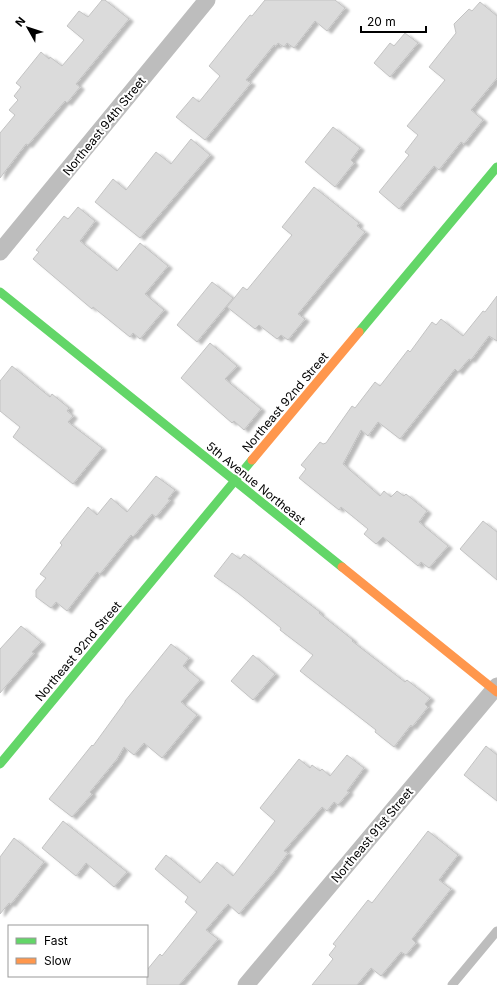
<svg xmlns="http://www.w3.org/2000/svg" width="497" height="985" font-family="Inter,sans-serif">
<style>
.building{fill:#dbdbdb;stroke:#c3c3c3;filter:url(#shadow)}
.lines{fill:none;stroke-linecap:round;stroke-linejoin:round}
.lane{stroke:#bdbdbd;stroke-width:9}
.street{stroke:#bdbdbd;stroke-width:17}
.fast{stroke:#63d668;stroke-width:9}
.slow{stroke:#ff974d;stroke-width:9}
.labels{text-anchor:middle;dominant-baseline:central;stroke-width:4;stroke-linejoin:round;paint-order:stroke}
.street-label{font-size:12px;fill:#000;stroke:#fff}
</style>
<defs>
<filter id="shadow"><feDropShadow dx="4.5" dy="2.5" stdDeviation="1" flood-color="#0004"/></filter>
</defs>
<rect width="100%" height="100%" fill="#fff"/>
<g class="building">
<polygon points="102,0 105,0 129,19 76,84 80,87 67,103 65,101 28,145 26,144 0,178 0,133 15,115 9,110 18,100 14,96 21,87 16,83 41,52 49,59 50,57 62,66 84,40 67,26 79,11 88,17"/>
<polygon points="265,0 335,0 345,8 327,31 315,21 294,48 287,43 284,47 278,43 276,46 274,45 246,80 251,83 205,140 176,117 193,97 199,102 220,76 209,66 250,15 252,16"/>
<polygon points="480,2 497,16 497,78 471,110 483,120 464,144 461,142 439,170 434,166 399,209 379,192 409,155 405,152 418,135 407,126 445,80 429,67 456,33 454,24 469,9 472,11"/>
<polygon points="405,33 418,43 390,77 374,63 390,43 394,46"/>
<polygon points="333,127 360,148 351,160 354,163 335,187 305,162"/>
<polygon points="191,139 210,155 140,238 95,202 113,179 126,190 156,152 171,164"/>
<polygon points="314,187 359,223 357,226 365,232 298,314 305,319 288,340 281,335 277,339 259,325 255,329 227,307 243,287 247,290 292,235 282,227"/>
<polygon points="78,207 95,221 80,241 117,271 140,243 168,266 145,294 164,310 140,339 133,333 130,337 93,307 92,309 33,259 39,252 36,250 64,216 68,219"/>
<polygon points="212,282 233,298 197,342 177,325"/>
<polygon points="497,296 497,341 489,336 471,360 469,359 458,372 455,369 400,439 378,422 368,436 361,430 343,464 380,496 384,491 391,497 397,491 404,496 406,494 427,511 419,522 448,546 429,568 421,562 418,566 383,537 376,544 364,534 368,529 341,507 339,510 299,478 306,469 301,465 320,442 323,444 326,443 352,406 355,408 375,382 380,386 408,350 410,352 432,322 436,325 441,319 463,336 483,311 485,312"/>
<polygon points="210,343 237,366 225,379 261,409 244,430 234,421 232,423 216,409 181,378"/>
<polygon points="12,366 50,397 52,394 69,408 67,411 73,416 68,422 102,448 73,484 13,437 20,427 0,411 0,381"/>
<polygon points="156,476 175,490 168,499 170,500 156,517 152,514 133,537 131,535 100,574 97,572 67,611 56,602 51,608 36,597 36,590 46,578 40,574 62,545 60,543 88,507 97,515 111,498 127,512"/>
<polygon points="483,521 497,532 497,580 460,549"/>
<polygon points="232,553 240,559 244,554 320,612 319,613 353,640 352,641 405,682 407,680 430,698 425,704 428,707 412,727 411,725 394,747 375,732 376,730 300,671 313,655 280,630 281,628 238,593 214,576"/>
<polygon points="21,626 41,642 32,652 34,653 0,693 0,649"/>
<polygon points="171,644 189,658 183,666 200,680 181,702 197,715 162,758 144,743 134,755 124,747 117,759 90,792 92,794 72,817 49,799 92,745 93,746 125,702 125,701"/>
<polygon points="253,655 275,674 253,700 231,681"/>
<polygon points="486,746 497,755 497,801 464,775"/>
<polygon points="347,755 364,768 347,791 349,792 338,805 334,802 327,811 322,807 284,851 288,853 274,872 239,914 228,904 206,930 218,939 179,985 147,985 147,970 160,954 162,956 197,912 185,902 188,897 155,869 166,855 200,883 217,862 233,876 275,821 260,808 299,759 310,768 312,765 320,771 322,769 330,776"/>
<polygon points="63,821 127,872 114,887 86,863 76,876 42,848"/>
<polygon points="428,831 458,855 439,880 451,889 412,939 416,943 406,955 401,952 381,976 371,968 357,985 312,985 333,959 329,955 336,946 333,944 368,900 372,903"/>
<polygon points="14,838 44,862 11,904 9,903 0,914 0,857"/>
</g>
<g class="lines">
<polyline class="lane" points="452,985 497,931"/>
<g class="street">
<polyline points="0,252 207,0"/>
<polyline points="246,985 497,686"/>
</g>
<g class="fast">
<polyline points="0,292 342,567"/>
<polyline points="359,332 497,167"/>
<polyline points="0,764 252,460"/>
</g>
<g class="slow">
<polyline points="252,460 359,332"/>
<polyline points="342,567 497,692"/>
</g>
</g>
<g class="labels">
<g class="street-label">
<text transform="translate(104 126) rotate(-51)">Northeast 94th Street</text>
<text transform="translate(285 402) rotate(-50)">Northeast 92nd Street</text>
<text transform="translate(256 483) rotate(39)">5th Avenue Northeast</text>
<text transform="translate(78 651) rotate(-50)">Northeast 92nd Street</text>
<text transform="translate(372 835) rotate(-50)">Northeast 91st Street</text>
</g>
</g>
<rect x="8" y="925" width="140" height="52" fill="#ffffff" stroke="#999999"/>
<rect x="16" y="938" width="20" height="6" fill="#63d668" stroke="#999999"/>
<text x="44" y="945" font-size="12" fill="#000000">Fast</text>
<rect x="16" y="958" width="20" height="6" fill="#ff974d" stroke="#999999"/>
<text x="44" y="965" font-size="12" fill="#000000">Slow</text>
<g transform="translate(28 28) rotate(309)" stroke="#ffffff" stroke-width="3" paint-order="stroke">
<path d="M0-3L7 15L0 10L-7 15Z" fill="#000000"/>
<text y="-6" font-size="11" font-weight="bold" text-anchor="middle" fill="#000000">N</text>
</g>
<path d="M361 26v6h65v-6" fill="none" stroke="#000000" stroke-width="2"/>
<text x="367" y="26" font-size="12" fill="#000000" stroke="#ffffff" stroke-width="3" paint-order="stroke">20 m</text>
</svg>
